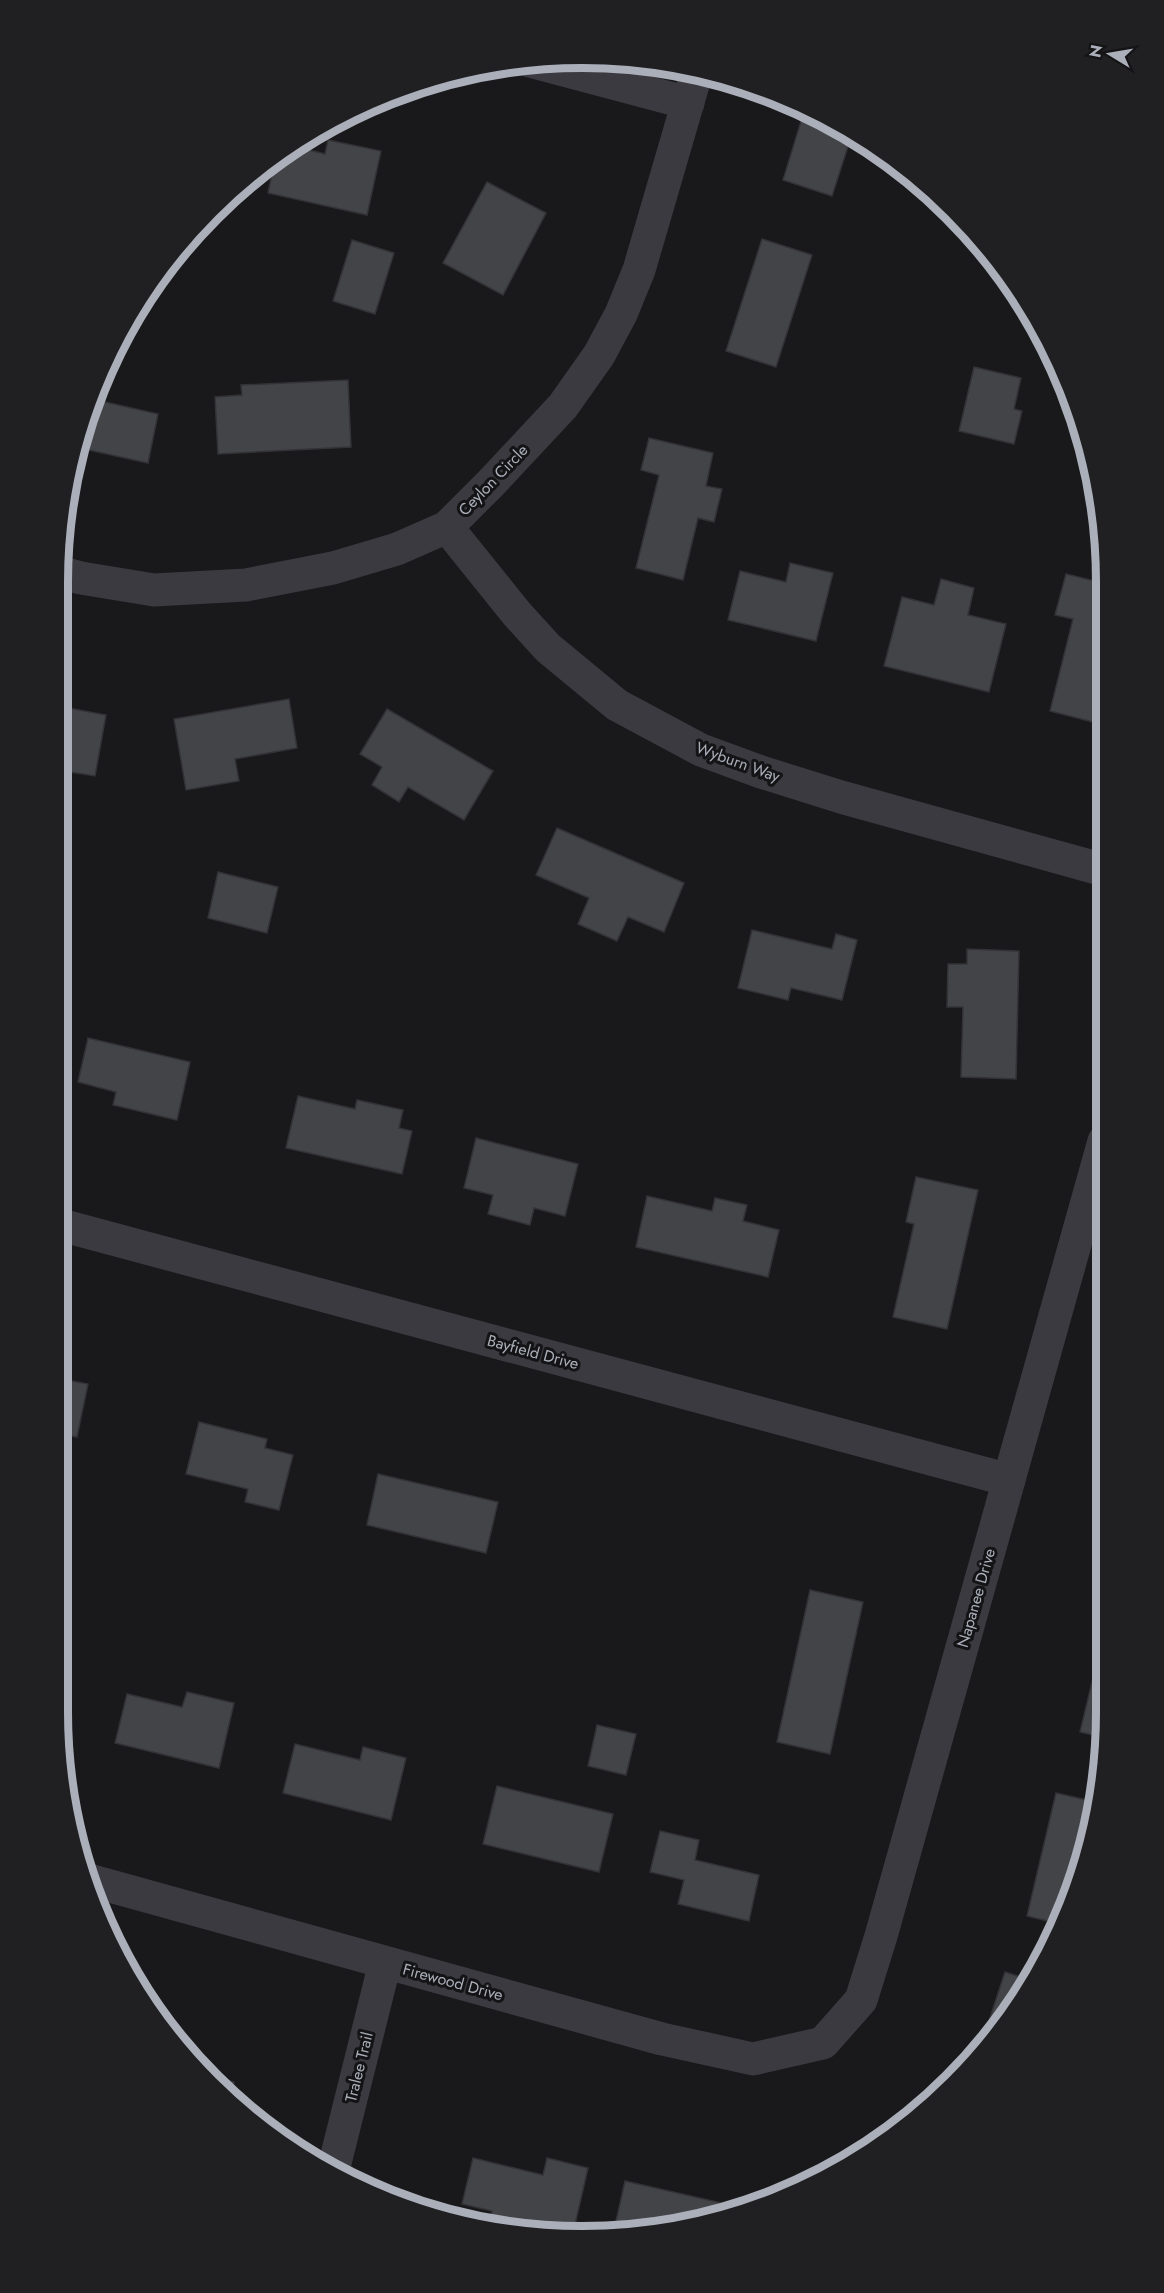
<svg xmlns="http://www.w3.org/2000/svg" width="1164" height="2293" font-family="Jost,sans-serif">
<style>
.building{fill:#434448;stroke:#333337;stroke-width:1.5}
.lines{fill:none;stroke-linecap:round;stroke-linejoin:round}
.minor{stroke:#3a3a40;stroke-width:33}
.labels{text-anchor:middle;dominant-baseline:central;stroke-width:6;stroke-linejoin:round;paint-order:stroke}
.street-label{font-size:16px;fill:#abafba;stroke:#141416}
.rim{fill:none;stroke:#abafba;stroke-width:8}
</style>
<rect width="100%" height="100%" fill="#19191b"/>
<g class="building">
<polygon points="805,108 852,134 832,196 783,180"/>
<polygon points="328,140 381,151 367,215 268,193 275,159 293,146 325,154"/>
<polygon points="487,182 546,213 503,295 443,263"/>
<polygon points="762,239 812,255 776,367 726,351"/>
<polygon points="352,240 394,253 375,314 333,301"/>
<polygon points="974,367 1021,378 1014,409 1022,411 1014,444 959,431"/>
<polygon points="348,380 351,447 218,454 215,397 242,395 241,385"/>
<polygon points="92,399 158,414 148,463 75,447"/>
<polygon points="649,438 713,453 706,486 722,489 714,522 698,518 683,580 636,568 659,475 641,470"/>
<polygon points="790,563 833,573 816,641 728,620 740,571 786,582"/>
<polygon points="1066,574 1103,583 1103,700 1097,723 1050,711 1073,619 1055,615"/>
<polygon points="941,579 974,588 968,615 1006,624 989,692 884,666 902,597 934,605"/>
<polygon points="289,699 297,748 235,759 239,781 186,790 174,719"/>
<polygon points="63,707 106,715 95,776 58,770 58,711 62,712"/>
<polygon points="387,709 493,771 464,820 408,787 399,802 372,785 382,767 360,754"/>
<polygon points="557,828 684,883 664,932 628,917 617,941 578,924 589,898 536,875"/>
<polygon points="218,872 278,887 267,933 208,918"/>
<polygon points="752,930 832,949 836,934 857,940 842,1000 791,988 788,1000 738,988"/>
<polygon points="967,949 1019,951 1016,1079 961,1077 963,1007 947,1007 948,964 967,964"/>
<polygon points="88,1038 190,1062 177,1120 113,1105 116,1092 78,1082"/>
<polygon points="298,1096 355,1109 357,1100 403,1110 399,1128 412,1131 402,1174 286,1148"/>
<polygon points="476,1138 578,1164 565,1216 534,1208 530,1225 488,1214 493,1195 464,1188"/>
<polygon points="916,1177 978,1190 947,1329 893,1317 914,1224 906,1222"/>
<polygon points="647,1196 712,1211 715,1198 747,1205 743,1221 779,1230 768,1277 636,1247"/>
<polygon points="57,1378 88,1384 77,1437 57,1433"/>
<polygon points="199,1422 267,1439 265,1448 293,1455 279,1510 245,1502 248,1489 186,1474"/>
<polygon points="378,1474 498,1502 486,1553 367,1525"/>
<polygon points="810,1590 863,1602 830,1754 777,1742"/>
<polygon points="1106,1624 1106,1738 1080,1732"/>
<polygon points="187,1692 234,1703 219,1768 115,1743 127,1694 182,1707"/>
<polygon points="597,1725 636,1734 626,1775 588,1766"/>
<polygon points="295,1744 360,1760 363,1747 406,1758 391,1820 283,1793"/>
<polygon points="497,1786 613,1814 599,1872 483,1844"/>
<polygon points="1056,1793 1096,1802 1089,1847 1060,1924 1027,1916"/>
<polygon points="660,1831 699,1840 695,1860 759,1875 749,1921 678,1904 684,1880 650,1872"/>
<polygon points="1005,1972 1027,1979 982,2042"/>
<polygon points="208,2076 234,2082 230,2100"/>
<polygon points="473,2158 543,2175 547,2158 588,2168 574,2229 548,2228 528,2223 527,2227 489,2226 492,2211 462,2204"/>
<polygon points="625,2181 735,2206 650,2232 614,2230"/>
</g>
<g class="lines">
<g class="minor">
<polyline points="530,61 688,103"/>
<polyline points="447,527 517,614 548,648 617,705 701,750 761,772 841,797 1104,870"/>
<polyline points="58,572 81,578 154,590 246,585 333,568 397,549 447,527 492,482 563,406 599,355 621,314 639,270 697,71"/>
<polyline points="57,1224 1009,1480"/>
<polyline points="85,1879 662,2039 753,2059 823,2043 861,2000 881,1936 1104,1141"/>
<polyline points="333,2171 385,1963"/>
</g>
</g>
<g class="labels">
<g class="street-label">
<text transform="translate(493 480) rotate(-46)">Ceylon Circle</text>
<text transform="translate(738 762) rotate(20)">Wyburn Way</text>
<text transform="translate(533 1352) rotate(15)">Bayfield Drive</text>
<text transform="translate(976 1598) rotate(-74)">Napanee Drive</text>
<text transform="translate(453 1982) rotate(15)">Firewood Drive</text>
<text transform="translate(359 2067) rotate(-76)">Tralee Trail</text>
</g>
</g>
<path d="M0 0H1164V2293H0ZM582 68H582A514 514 0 0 1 1096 582V1712A514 514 0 0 1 582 2226H582A514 514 0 0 1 68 1712V582A514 514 0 0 1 582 68Z" fill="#202023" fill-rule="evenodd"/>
<path class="rim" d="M582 68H582A514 514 0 0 1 1096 582V1712A514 514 0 0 1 582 2226H582A514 514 0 0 1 68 1712V582A514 514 0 0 1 582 68Z"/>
<g transform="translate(1110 54) rotate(281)" stroke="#141416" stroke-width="4.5" paint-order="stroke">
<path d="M0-4.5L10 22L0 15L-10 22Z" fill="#abafba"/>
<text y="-9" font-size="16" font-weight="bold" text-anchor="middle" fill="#abafba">N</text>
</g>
</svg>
